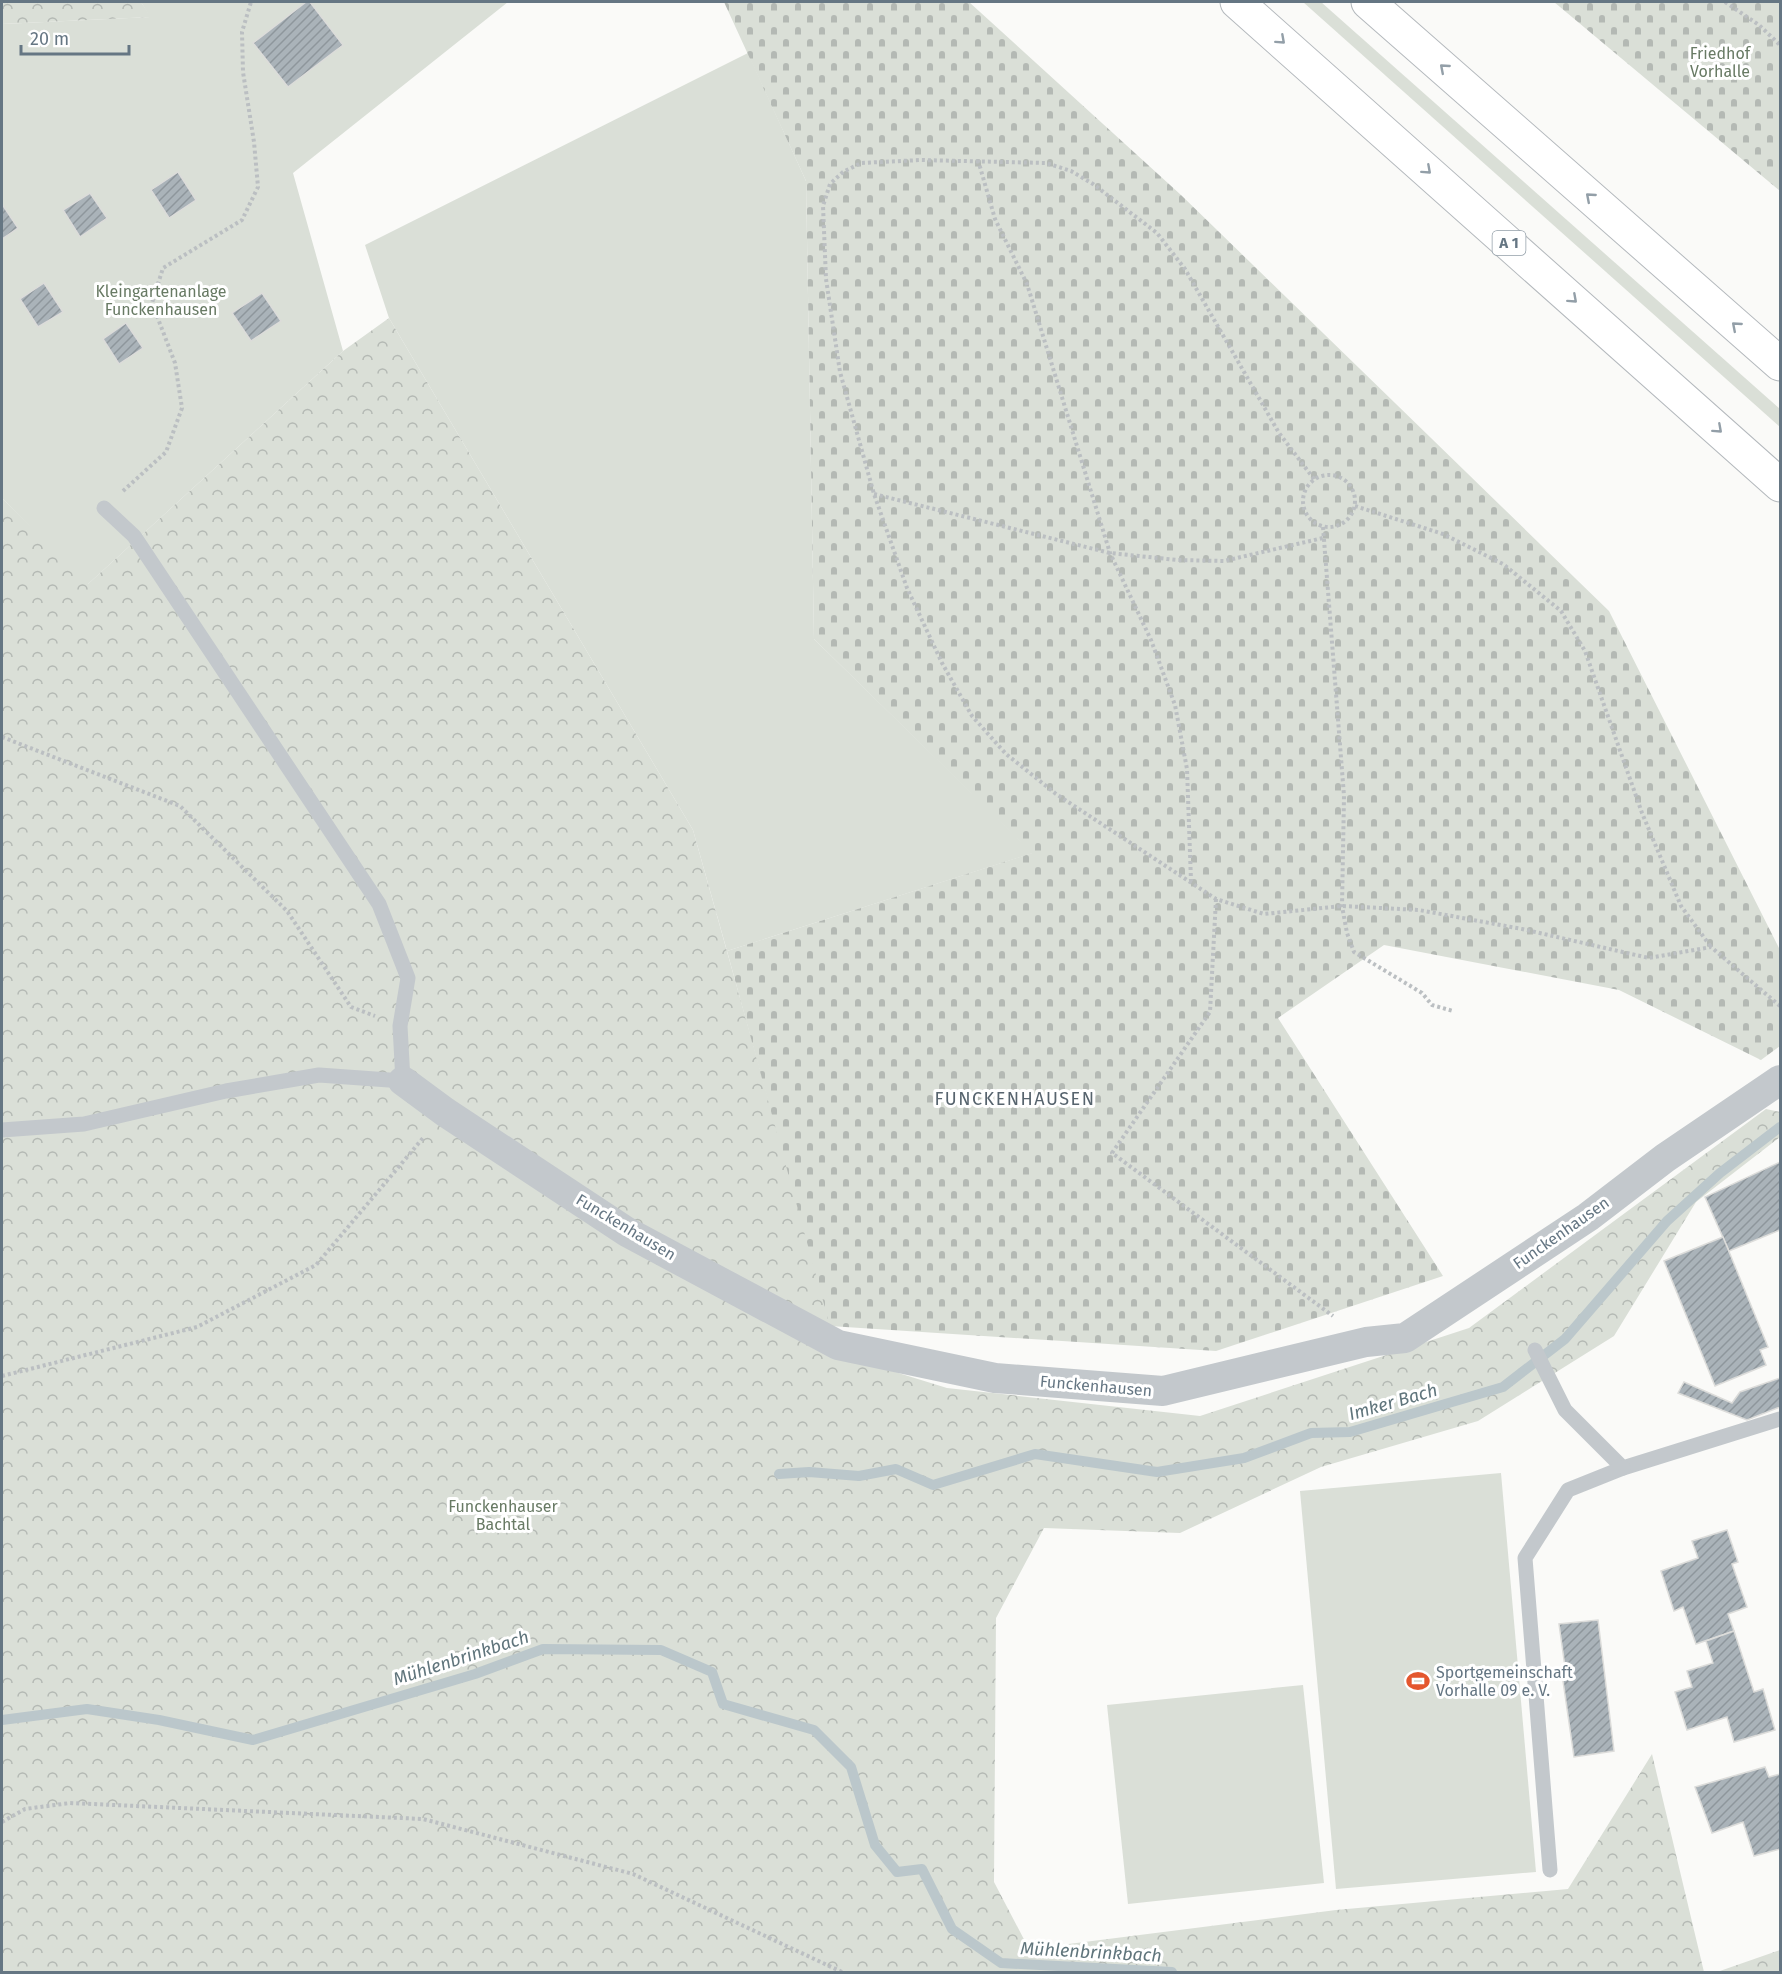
<svg xmlns="http://www.w3.org/2000/svg" width="1782" height="1974" font-family="'Fira Sans',sans-serif">
<style>
.green{fill:#dadfd7}
.forest{fill:url(#forest-crowns)}
.cemetery{fill:url(#cemetery-stones)}
.lines{fill:none;stroke-linecap:round;stroke-linejoin:round}
.stream{stroke:#bbc7cb;stroke-width:10}
.building{fill:url(#building-hatch);stroke:#dcdcda;stroke-width:1.5}
.highway-casing{stroke:#b4b9bd;stroke-width:35}
.path{stroke:#bbbfc2;stroke-width:4;stroke-dasharray:3 3;stroke-linecap:butt}
.lane{stroke:#c3c8cc;stroke-width:15}
.street{stroke:#c3c8cc;stroke-width:30}
.highway{stroke:#fff;stroke-width:33}
.oneway{stroke:#939fa8}
.labels{text-anchor:middle;dominant-baseline:central;stroke-width:6;stroke-linejoin:round;paint-order:stroke}
.shield{fill:#fff;stroke:#939fa8;stroke-width:1.5}
.shield-label{font-size:15px;font-weight:bold;fill:#657683}
.park-label{font-size:16px;fill:#687a64;stroke:#fff}
.street-label{font-size:16px;fill:#657683;stroke:#fff}
.poi-label{font-size:16px;fill:#657683;stroke:#fff;text-anchor:start}
.neighbourhood-label{font-size:18px;letter-spacing:1.5px;fill:#57646e;stroke:#fff}
.water-label{font-size:18px;font-style:italic;fill:#60757c;stroke:#fff}
</style>
<defs>
<pattern id="forest-crowns" width="20" height="18" patternUnits="userSpaceOnUse" patternTransform="scale(1.5)"><rect width="20" height="18" fill="#dadfd7"/><path d="M2 6a3 3 0 1 1 6 0M12 15a3 3 0 1 1 6 0" fill="none" stroke="#b4b9b4"/></pattern>
<pattern id="cemetery-stones" width="16" height="16" patternUnits="userSpaceOnUse" patternTransform="scale(1.5)"><rect width="16" height="16" fill="#dadfd7"/><path d="M2 7V4a2 2 0 0 1 4 0v3zM10 15v-3a2 2 0 0 1 4 0v3z" fill="#b4b9b4"/></pattern>
<pattern id="building-hatch" width="6" height="6" patternUnits="userSpaceOnUse" patternTransform="scale(1.5)"><rect width="6" height="6" fill="#aab3b9"/><path d="M-1 1l2-2M0 6l6-6M5 7l2-2" fill="none" stroke="#8e969c"/></pattern>
</defs>
<rect width="100%" height="100%" fill="#fafaf8"/>
<g class="green">
<polygon points="141,2 508,2 293,173 343,351 87,585 2,498 2,24 150,17"/>
<polygon points="1303,2 1321,2 1780,409 1780,427"/>
<polygon points="748,53 806,181 814,639 1033,853 727,951 693,830 389,318 365,245"/>
<polygon points="1501,1473 1536,1872 1336,1889 1300,1491"/>
<polygon points="1303,1685 1324,1883 1128,1904 1107,1705"/>
</g>
<g class="forest">
<polygon points="2,2 141,2 151,17 2,24"/>
<polygon points="389,318 693,830 840,1355 947,1388 1200,1416 1469,1328 1766,1109 1780,1112 1780,1137 1696,1202 1614,1336 1478,1421 1321,1467 1180,1533 1044,1528 996,1618 994,1882 1029,1949 1336,1910 1568,1889 1652,1754 1704,1972 2,1972 2,498 88,584 343,351"/>
<polygon points="1780,1950 1780,1972 1717,1972"/>
</g>
<g class="cemetery">
<polygon points="724,2 969,2 1181,195 1609,611 1780,950 1780,1046 1761,1060 1619,990 1384,945 1278,1018 1443,1276 1216,1351 830,1326 727,951 1032,853 814,639 806,181"/>
<polygon points="1554,2 1780,2 1780,191"/>
</g>
<g class="lines">
<g class="stream">
<polyline points="779,1474 809,1472 859,1476 896,1469 933,1485 1035,1454 1157,1472 1244,1458 1311,1433 1350,1432 1503,1387 1565,1339 1667,1221 1720,1173 1780,1127"/>
<polyline points="2,1720 87,1709 159,1720 253,1740 475,1674 543,1649 661,1650 712,1672 723,1704 814,1730 851,1767 875,1845 897,1872 922,1869 952,1929 1001,1963 1172,1972"/>
</g>
</g>
<g class="building">
<polygon points="306,2 310,2 343,45 288,87 253,43"/>
<polygon points="178,172 196,200 169,218 151,190"/>
<polygon points="90,193 107,218 80,237 63,210"/>
<polygon points="2,204 18,228 2,239"/>
<polygon points="44,283 63,312 38,327 20,299"/>
<polygon points="262,293 281,321 251,341 232,313"/>
<polygon points="126,323 143,348 119,364 103,339"/>
<polygon points="1780,1162 1780,1230 1729,1251 1705,1197"/>
<polygon points="1723,1237 1768,1347 1760,1350 1766,1365 1715,1386 1664,1261"/>
<polygon points="1780,1378 1780,1407 1747,1420 1678,1393 1684,1382 1732,1403 1740,1392"/>
<polygon points="1727,1530 1738,1562 1732,1564 1747,1607 1728,1614 1734,1631 1696,1644 1683,1607 1674,1611 1661,1571 1698,1558 1692,1541"/>
<polygon points="1598,1620 1614,1751 1574,1757 1562,1674 1566,1674 1559,1624"/>
<polygon points="1734,1631 1754,1692 1763,1689 1775,1730 1734,1742 1727,1717 1687,1730 1675,1692 1692,1687 1687,1671 1713,1663 1706,1641"/>
<polygon points="1765,1767 1769,1777 1780,1774 1780,1849 1754,1856 1743,1822 1712,1833 1695,1787"/>
</g>
<g class="lines">
<g class="highway-casing">
<g id="highway">
<polyline points="1237,2 1780,485"/>
<polyline points="1368,2 1780,364"/>
</g>
</g>
<g class="path">
<polyline points="1725,2 1759,25 1780,45"/>
<polyline points="978,160 995,219 1027,284 1110,553 1151,640 1175,705 1187,769 1191,881"/>
<circle cx="1329" cy="501" r="26"/>
<polyline points="1314,479 1279,433 1185,269 1157,233 1093,184 1071,171 1046,163 921,160 861,163 843,172 830,184 823,206 826,279 840,372 874,494 907,588 942,663 972,716 1006,754 1056,794 1216,899 1264,914 1342,906 1419,910 1522,929 1649,958 1711,947 1780,1006"/>
<polyline points="123,491 166,452 182,408 175,363 152,303 163,268 242,220 258,187 254,142 243,72 242,32 251,2"/>
<polyline points="874,494 1110,553 1177,560 1224,561 1323,538"/>
<polyline points="1355,506 1443,534 1503,564 1561,611 1585,651 1642,813 1681,906 1711,947"/>
<polyline points="1323,527 1344,796 1342,906 1347,933 1354,952 1422,993 1432,1005 1453,1011"/>
<polyline points="2,737 180,806 287,911 351,1007 375,1016"/>
<polyline points="1216,899 1210,1012 1112,1153 1333,1316"/>
<polyline points="2,1376 197,1327 316,1265 423,1138"/>
<polyline points="2,1822 25,1809 70,1803 423,1819 633,1874 842,1972"/>
</g>
<g class="lane">
<polyline points="2,1130 84,1124 226,1091 319,1075 403,1081 400,1026 408,978 379,904 134,536 104,508"/>
<polyline points="1535,1350 1565,1410 1623,1468 1780,1419"/>
<polyline points="1550,1870 1525,1558 1568,1490 1623,1468"/>
</g>
<polyline class="street" points="403,1081 445,1112 627,1232 838,1345 995,1378 1163,1391 1366,1342 1405,1338 1588,1217 1665,1158 1780,1080"/>
<use href="#highway" class="highway"/>
</g>
<defs><path id="oneway-chevron" d="M-2-3.5L2.5 0L-2 3.5" fill="none" stroke-width="1.6" stroke-linecap="round" stroke-linejoin="round" transform="scale(1.5)"/></defs>
<g class="oneway">
<use href="#oneway-chevron" transform="translate(1281 40) rotate(42)"/>
<use href="#oneway-chevron" transform="translate(1444 68) rotate(-139)"/>
<use href="#oneway-chevron" transform="translate(1427 170) rotate(42)"/>
<use href="#oneway-chevron" transform="translate(1590 197) rotate(-139)"/>
<use href="#oneway-chevron" transform="translate(1573 299) rotate(42)"/>
<use href="#oneway-chevron" transform="translate(1736 326) rotate(-139)"/>
<use href="#oneway-chevron" transform="translate(1718 429) rotate(42)"/>
</g>
<defs>
<g id="stadium-bare" transform="scale(1.8)"><path d="M0-5a6.5 5 0 1 0 0 10a6.5 5 0 1 0 0-10ZM-3.5-1.8h7v3.6h-7Z" fill="#e4572e" stroke="#fff" stroke-width="2.5" paint-order="stroke"/></g>
</defs>
<g fill-rule="evenodd">
<use href="#stadium-bare" x="1418" y="1681"/>
</g>
<g class="labels">
<rect class="shield" x="1492.5" y="231" width="33" height="24" rx="4.5"/>
<g class="shield-label">
<text x="1509" y="243">A 1</text>
</g>
<g class="park-label">
<text x="1720" y="53">Friedhof<tspan x="1720" dy="18">Vorhalle</tspan></text>
<text x="161" y="291">Kleingartenanlage<tspan x="161" dy="18">Funckenhausen</tspan></text>
<text x="503" y="1506">Funckenhauser<tspan x="503" dy="18">Bachtal</tspan></text>
</g>
<g class="street-label">
<text transform="translate(626 1227) rotate(31)">Funckenhausen</text>
<text transform="translate(1561 1233) rotate(-35)">Funckenhausen</text>
<text transform="translate(1096 1386) rotate(5)">Funckenhausen</text>
</g>
<g class="poi-label">
<text x="1436" y="1672">Sportgemeinschaft<tspan x="1436" dy="18">Vorhalle 09 e. V.</tspan></text>
</g>
<g class="neighbourhood-label">
<text x="1015" y="1099">FUNCKENHAUSEN</text>
</g>
<g class="water-label">
<text transform="translate(1393 1402) rotate(-16)">Imker Bach</text>
<text transform="translate(461 1658) rotate(-18)">Mühlenbrinkbach</text>
<text transform="translate(1091 1952) rotate(3)">Mühlenbrinkbach</text>
</g>
</g>
<rect width="1782" height="1974" fill="none" stroke="#657683" stroke-width="6"/>
<path d="M21 45v9h108v-9" fill="none" stroke="#657683" stroke-width="3"/>
<text x="30" y="45" font-size="18" fill="#657683" stroke="#ffffff" stroke-width="4.5" paint-order="stroke">20 m</text>
</svg>
